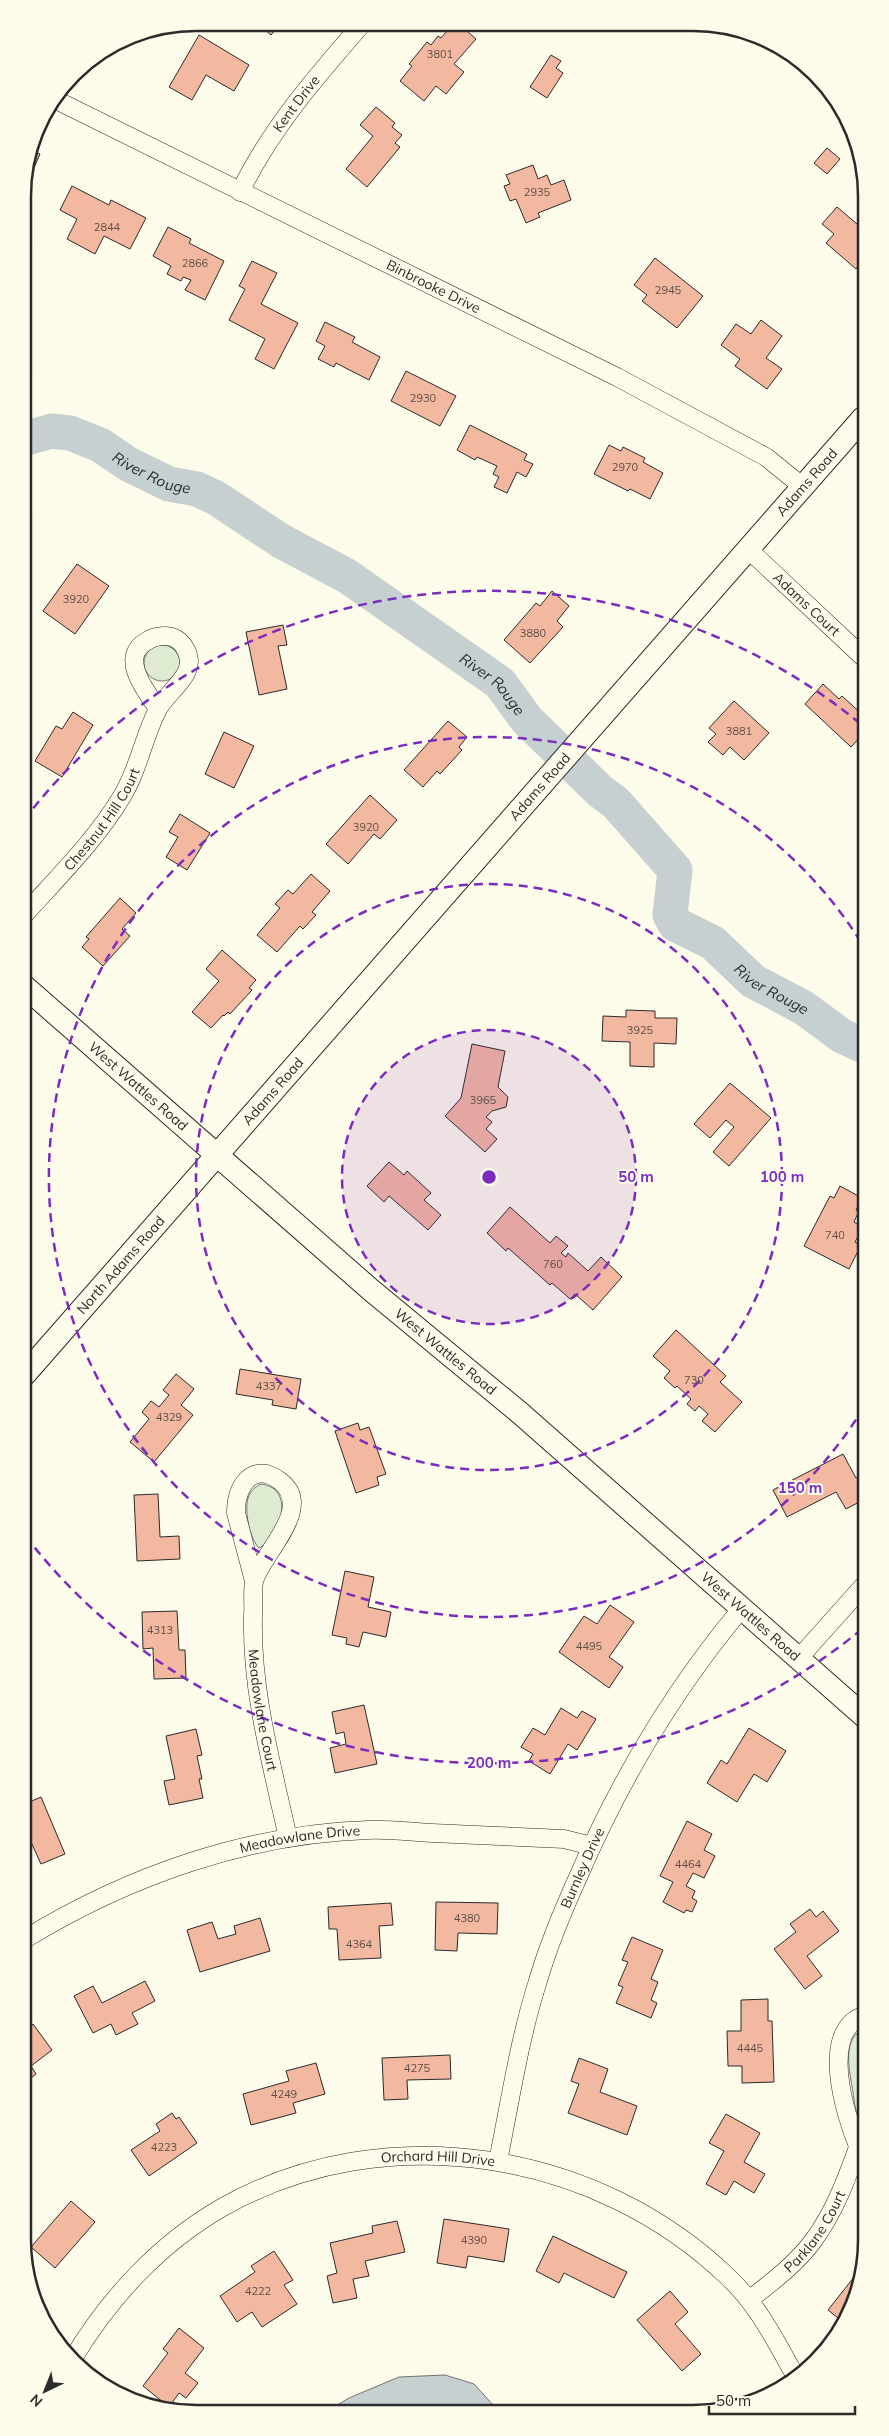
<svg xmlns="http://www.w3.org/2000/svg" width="889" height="2436" font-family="Mulish,sans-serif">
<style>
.green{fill:#deebd1;stroke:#74746e}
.water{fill:#c7d0d0;stroke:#74746e}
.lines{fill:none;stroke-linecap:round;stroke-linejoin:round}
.river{stroke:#c7d0d0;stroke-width:35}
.building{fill:#f2b8a0;stroke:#2b2b2b}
.minor-casing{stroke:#2b2b2b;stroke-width:19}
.tertiary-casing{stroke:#2b2b2b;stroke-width:24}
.minor{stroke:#fdfbea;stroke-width:18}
.tertiary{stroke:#fdfbea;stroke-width:22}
.ring{fill:none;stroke:#7b2cbf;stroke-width:2.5;stroke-dasharray:9 6}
.labels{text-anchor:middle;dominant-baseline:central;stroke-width:4;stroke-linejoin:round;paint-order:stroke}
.number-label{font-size:11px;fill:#5d4e48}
.street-label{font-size:14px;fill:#2b2b2b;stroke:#fdfbea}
.water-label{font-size:15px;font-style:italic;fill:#2b2b2b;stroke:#fdfbea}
.rim{fill:none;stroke:#2b2b2b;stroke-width:2.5}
.centre{fill:#7b2cbf;stroke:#fdfbea;stroke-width:2.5}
.ring-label{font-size:15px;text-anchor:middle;font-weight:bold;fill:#7b2cbf;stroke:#fdfbea;stroke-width:4;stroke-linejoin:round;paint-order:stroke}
</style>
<rect width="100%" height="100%" fill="#fdfbea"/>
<g class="green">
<circle cx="162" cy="663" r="18"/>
<path d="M261 1484C298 1489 278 1539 259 1548 250 1540 244 1510 248 1498 250 1491 255 1487 261 1484Z"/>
<path d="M866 2029V2102L859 2117C855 2112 854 2100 853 2092 850 2074 840 2035 866 2029Z"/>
</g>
<polygon class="water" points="445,2375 474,2384 494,2406 494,2410 329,2410 349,2398 399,2377"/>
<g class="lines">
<path class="river" id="s1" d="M23 439 52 431 70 433 100 445 128 464 169 484 197 489 216 498 281 541 347 576 500 683 527 720 600 791 616 803 675 870 670 915 675 924 713 943 753 981 804 1008 842 1036 864 1046"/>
</g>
<g class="building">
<polygon points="257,23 281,23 271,35"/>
<polygon points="453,24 459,24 476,39 454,64 464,72 446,94 436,86 424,101 400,81 412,66 409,64 427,42 431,45 438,36 441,38"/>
<polygon points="199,35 249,65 234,91 206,75 192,100 169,87"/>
<polygon points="551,55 561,61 556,68 563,73 547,98 530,87"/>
<polygon points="376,107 395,123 392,127 402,135 395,143 400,147 367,187 346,169 373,136 360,125"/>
<polygon points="827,148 840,159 827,174 814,163"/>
<polygon points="32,151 40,154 30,177 26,175 25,178"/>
<polygon points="533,165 538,179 547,175 551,185 564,180 571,200 538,213 540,217 526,223 516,199 510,201 504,186 510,184 506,175"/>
<polygon points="72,186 109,205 111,200 146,218 130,249 104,236 95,254 67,239 77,219 60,210"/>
<polygon points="837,207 857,224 863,217 863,261 856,269 826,243 834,234 822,224"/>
<polygon points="168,227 191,239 189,243 224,261 205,300 185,290 191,280 183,277 181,281 167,274 171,266 153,256"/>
<polygon points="655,258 703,296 677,328 642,301 647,295 634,285"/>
<polygon points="252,261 277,273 261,304 298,323 274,369 255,359 265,339 229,320 245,289 239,286"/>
<polygon points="761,320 782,336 766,358 782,369 767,389 735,366 740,359 721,345 736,324 751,334"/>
<polygon points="325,322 355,337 352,342 380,357 369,380 336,363 334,367 318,359 325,346 316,341"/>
<polygon points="406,371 456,396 440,426 391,401"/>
<polygon points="470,425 527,454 524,460 533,464 526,477 517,472 507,493 494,487 499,477 493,474 497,466 477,457 475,460 457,450"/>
<polygon points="609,445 621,451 623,447 645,458 643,462 663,473 650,499 630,489 628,491 594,474"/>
<polygon points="77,564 109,586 75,634 43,611"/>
<polygon points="552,591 569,606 557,621 563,627 530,663 504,640 536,603 540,606"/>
<polygon points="283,625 287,645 278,646 287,689 259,695 246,632"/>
<polygon points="823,684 839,699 842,696 864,716 864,733 851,747 805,704"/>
<polygon points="734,701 769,733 744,760 730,747 723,755 708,742 716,734 709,728"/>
<polygon points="73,712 93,725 62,777 35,761 56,726 62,729"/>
<polygon points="448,721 467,737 459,747 462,750 440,774 437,771 423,787 404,770"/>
<polygon points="224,732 254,746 234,788 205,774"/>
<polygon points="370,795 397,820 380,839 374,834 348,864 326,844"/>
<polygon points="180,814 210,833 187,870 166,857 178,837 169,832"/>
<polygon points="311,874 330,891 312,912 316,915 303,929 300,926 277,952 257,935 280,908 275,904 288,890 293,894"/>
<polygon points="120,898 136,913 122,929 130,936 103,966 82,947 89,939 86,937"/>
<polygon points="222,950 256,980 249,988 252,990 230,1014 228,1012 224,1016 223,1015 211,1028 192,1012 219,981 206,969"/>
<polygon points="626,1010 655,1011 655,1018 677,1018 676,1044 654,1043 654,1067 630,1066 630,1042 602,1041 603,1016 626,1017"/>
<polygon points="472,1044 505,1051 498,1087 508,1097 506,1107 492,1111 486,1117 492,1122 486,1129 497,1139 485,1152 445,1116 461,1098"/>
<polygon points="730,1083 771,1118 729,1166 713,1152 734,1127 726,1120 710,1138 694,1124"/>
<polygon points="389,1162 404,1175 407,1171 431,1193 424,1200 441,1215 428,1230 389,1196 384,1202 367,1186"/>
<polygon points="840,1186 862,1198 856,1210 859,1211 854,1222 863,1227 855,1242 861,1245 849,1269 804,1246 830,1196 834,1198"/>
<polygon points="510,1207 550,1243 556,1236 568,1246 561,1253 566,1257 568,1253 588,1271 601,1257 622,1277 593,1310 575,1294 570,1299 552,1283 550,1285 508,1248 506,1251 487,1233"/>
<polygon points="676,1330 726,1376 720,1382 742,1402 715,1432 702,1421 708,1414 699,1406 695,1411 687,1404 691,1399 677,1386 675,1388 664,1378 670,1371 653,1356"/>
<polygon points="240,1369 301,1379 296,1409 272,1405 273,1400 236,1394"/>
<polygon points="176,1374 194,1389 181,1405 193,1415 154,1462 130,1442 149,1419 142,1412 151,1401 159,1407 169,1395 163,1390"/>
<polygon points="358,1423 360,1430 369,1427 386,1474 377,1477 379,1485 356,1493 335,1431"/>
<polygon points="843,1454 856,1478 859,1476 865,1488 865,1499 846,1509 836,1492 787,1517 773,1490"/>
<polygon points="158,1494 160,1537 179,1536 180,1559 137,1561 134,1495"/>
<polygon points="345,1571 374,1577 368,1607 391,1612 386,1637 363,1632 359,1647 346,1644 347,1638 332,1635"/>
<polygon points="610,1605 634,1622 609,1657 623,1667 609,1688 559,1652 584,1616 597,1624"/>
<polygon points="177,1611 179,1650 185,1650 186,1678 154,1679 153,1648 143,1649 142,1612"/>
<polygon points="364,1705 377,1764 335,1773 330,1748 346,1744 344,1732 336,1734 332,1712"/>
<polygon points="561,1708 577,1718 582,1711 596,1719 577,1750 568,1744 550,1774 529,1761 533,1754 521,1747 533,1728 545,1735"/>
<polygon points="749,1728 786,1751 767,1782 754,1774 737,1802 707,1783 721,1760 727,1764"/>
<polygon points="196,1729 202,1755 197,1756 202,1779 199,1779 203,1798 169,1805 164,1781 175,1779 166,1736"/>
<polygon points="41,1797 65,1854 41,1864 25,1829 25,1804"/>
<polygon points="687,1821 712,1834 704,1850 715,1856 704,1878 693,1873 686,1886 695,1891 692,1898 697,1901 692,1912 686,1910 684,1913 663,1902 673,1882 660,1876"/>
<polygon points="436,1902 498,1903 497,1934 458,1933 457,1951 435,1950"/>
<polygon points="391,1903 393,1925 379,1926 381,1958 339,1960 337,1929 329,1929 328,1907"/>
<polygon points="810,1909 816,1917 823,1911 839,1931 807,1956 822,1976 805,1989 774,1949 796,1932 790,1924"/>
<polygon points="260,1918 270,1951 200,1972 187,1930 212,1922 218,1939 236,1934 234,1926"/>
<polygon points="632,1937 663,1950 651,1979 658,1982 651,2000 657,2003 651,2018 616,2003 623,1987 618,1985 628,1962 622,1960"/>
<polygon points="145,1981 155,2001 132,2013 138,2024 116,2035 111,2024 93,2033 74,1996 93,1986 102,2003"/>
<polygon points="768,1999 768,2021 772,2021 774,2082 742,2083 742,2066 728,2066 727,2031 741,2031 741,2000"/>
<polygon points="33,2024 52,2050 31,2066 36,2074 26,2082 26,2030"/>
<polygon points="450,2055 451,2079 407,2080 408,2099 384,2100 382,2058"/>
<polygon points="579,2058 608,2069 600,2092 637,2106 627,2135 568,2113 579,2084 571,2081"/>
<polygon points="316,2063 325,2094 293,2103 296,2113 251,2125 243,2094 289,2081 286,2071"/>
<polygon points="172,2113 176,2119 179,2117 197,2143 149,2176 131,2150 160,2131 156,2124"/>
<polygon points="726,2114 760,2133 744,2162 765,2174 754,2193 734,2181 726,2195 706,2184 724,2151 709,2143"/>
<polygon points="71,2201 95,2222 55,2268 31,2247"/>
<polygon points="444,2219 509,2229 504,2262 468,2256 466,2268 437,2263"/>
<polygon points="397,2221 405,2252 365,2261 369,2276 353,2279 357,2298 333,2303 327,2276 337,2273 330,2243 373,2233 372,2226"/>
<polygon points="553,2236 627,2272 614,2298 564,2273 559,2283 536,2271"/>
<polygon points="274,2251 293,2280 284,2285 297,2304 262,2327 252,2312 237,2322 220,2296 255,2272 251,2266"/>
<polygon points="862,2267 853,2306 843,2322 828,2310"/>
<polygon points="670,2291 688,2312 675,2324 701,2354 682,2371 637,2320"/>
<polygon points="179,2328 204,2348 185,2373 198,2383 186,2398 179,2393 169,2407 143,2386 168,2353 163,2349"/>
</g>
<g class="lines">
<g class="minor-casing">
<g id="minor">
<path id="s2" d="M56 100 617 377 766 457 803 487"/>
<path id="s3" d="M240 192C271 128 316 77 362 24"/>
<path id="s4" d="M749 550 864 658"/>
<path id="s5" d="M24 915C57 878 95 841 121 798 138 771 143 739 157 711 166 691 199 675 186 650 183 644 178 639 172 637 163 635 155 636 147 641 118 657 146 691 158 709"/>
<path id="s6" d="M254 1581 236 1513C235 1487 253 1460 280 1481 316 1508 260 1555 254 1582 252 1593 254 1605 253 1616 251 1691 272 1765 288 1838"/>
<polyline points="799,1658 865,1584"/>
<path id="s7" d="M25 1939C128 1876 247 1834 368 1830 389 1829 411 1832 432 1833 476 1835 520 1837 564 1839L592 1846"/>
<path d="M858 2146C845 2115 818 2028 866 2015"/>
<path id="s8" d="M498 2161C510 2102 519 2041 537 1984 548 1946 563 1910 579 1875 621 1778 674 1689 742 1608"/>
<path id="s9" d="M749 2300C772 2282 796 2264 813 2241 839 2206 851 2165 866 2126"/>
<path id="s10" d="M72 2360C109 2298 160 2243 223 2207 385 2116 597 2150 729 2278 758 2305 776 2342 796 2377"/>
</g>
</g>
<g class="tertiary-casing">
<g id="tertiary">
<path id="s11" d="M24 986 371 1290 520 1413 865 1717"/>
<path id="s12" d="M25 1374 863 418"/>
</g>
</g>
<use href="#minor" class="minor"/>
<use href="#tertiary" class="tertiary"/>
</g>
<circle cx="489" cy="1177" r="147" fill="#7b2cbf" fill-opacity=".12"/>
<g class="ring">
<circle cx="489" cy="1177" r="147"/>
<circle cx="489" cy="1177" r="293"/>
<path d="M864 1407A440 440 0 1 1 864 947"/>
<path d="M862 1629A586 586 0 0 1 27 1538M24 820A586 586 0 0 1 862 725"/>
</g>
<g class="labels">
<g class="number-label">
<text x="440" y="54">3801</text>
<text x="537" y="192">2935</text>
<text x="107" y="227">2844</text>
<text x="195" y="263">2866</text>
<text x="668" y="290">2945</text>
<text x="423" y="398">2930</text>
<text x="625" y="467">2970</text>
<text x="76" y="599">3920</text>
<text x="533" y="633">3880</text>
<text x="739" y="731">3881</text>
<text x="366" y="827">3920</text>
<text x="640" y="1030">3925</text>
<text x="483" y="1100">3965</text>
<text x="835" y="1235">740</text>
<text x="553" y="1264">760</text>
<text x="694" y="1380">730</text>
<text x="269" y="1386">4337</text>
<text x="169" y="1417">4329</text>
<text x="160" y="1630">4313</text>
<text x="589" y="1646">4495</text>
<text x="688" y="1864">4464</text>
<text x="467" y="1918">4380</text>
<text x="359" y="1944">4364</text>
<text x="750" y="2048">4445</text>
<text x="417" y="2068">4275</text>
<text x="284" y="2094">4249</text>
<text x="164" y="2147">4223</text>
<text x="474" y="2240">4390</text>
<text x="258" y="2291">4222</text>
</g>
<g class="street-label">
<text stroke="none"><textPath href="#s3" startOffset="105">Kent Drive</textPath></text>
<text stroke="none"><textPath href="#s2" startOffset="421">Binbrooke Drive</textPath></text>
<text stroke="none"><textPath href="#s12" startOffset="1186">Adams Road</textPath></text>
<text stroke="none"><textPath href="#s4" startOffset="79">Adams Court</textPath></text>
<text stroke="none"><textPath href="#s12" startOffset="781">Adams Road</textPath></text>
<text stroke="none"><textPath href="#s5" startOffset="124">Chestnut Hill Court</textPath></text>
<text stroke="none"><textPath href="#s11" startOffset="152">West Wattles Road</textPath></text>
<text stroke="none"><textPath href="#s12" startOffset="376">Adams Road</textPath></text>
<text stroke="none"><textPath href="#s12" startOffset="145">North Adams Road</textPath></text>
<text stroke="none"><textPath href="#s11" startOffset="558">West Wattles Road</textPath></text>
<text stroke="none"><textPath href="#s11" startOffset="962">West Wattles Road</textPath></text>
<text stroke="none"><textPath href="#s6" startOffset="386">Meadowlane Court</textPath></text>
<text stroke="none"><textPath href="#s7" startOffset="295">Meadowlane Drive</textPath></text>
<text stroke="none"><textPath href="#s8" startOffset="306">Burnley Drive</textPath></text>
<text stroke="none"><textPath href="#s10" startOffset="441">Orchard Hill Drive</textPath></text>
<text stroke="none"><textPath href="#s9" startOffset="96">Parklane Court</textPath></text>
</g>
<g class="water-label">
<text stroke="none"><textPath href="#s1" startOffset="140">River Rouge</textPath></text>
<text stroke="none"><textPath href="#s1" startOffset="544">River Rouge</textPath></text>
<text stroke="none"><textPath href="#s1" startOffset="979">River Rouge</textPath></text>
</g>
</g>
<path d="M0 0H889V2436H0ZM196 31H693A165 165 0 0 1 858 196V2240A165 165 0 0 1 693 2405H196A165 165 0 0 1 31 2240V196A165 165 0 0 1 196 31Z" fill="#fdfbea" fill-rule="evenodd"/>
<path class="rim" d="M196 31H693A165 165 0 0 1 858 196V2240A165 165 0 0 1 693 2405H196A165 165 0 0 1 31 2240V196A165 165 0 0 1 196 31Z"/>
<circle cx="489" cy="1177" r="8" class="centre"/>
<g class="ring-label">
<text x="636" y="1182">50 m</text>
<text x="782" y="1182">100 m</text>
<text x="800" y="1493">150 m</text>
<text x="489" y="1768">200 m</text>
</g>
<g transform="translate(45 2391) rotate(223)" stroke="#fdfbea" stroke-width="4" paint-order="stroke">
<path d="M0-4L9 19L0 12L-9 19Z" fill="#2b2b2b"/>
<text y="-8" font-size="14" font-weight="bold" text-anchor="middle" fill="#2b2b2b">N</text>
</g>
<path d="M709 2406v8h146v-8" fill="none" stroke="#2b2b2b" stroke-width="2.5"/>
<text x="716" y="2406" font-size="15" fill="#2b2b2b" stroke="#fdfbea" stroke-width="4" paint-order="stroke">50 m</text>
</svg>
